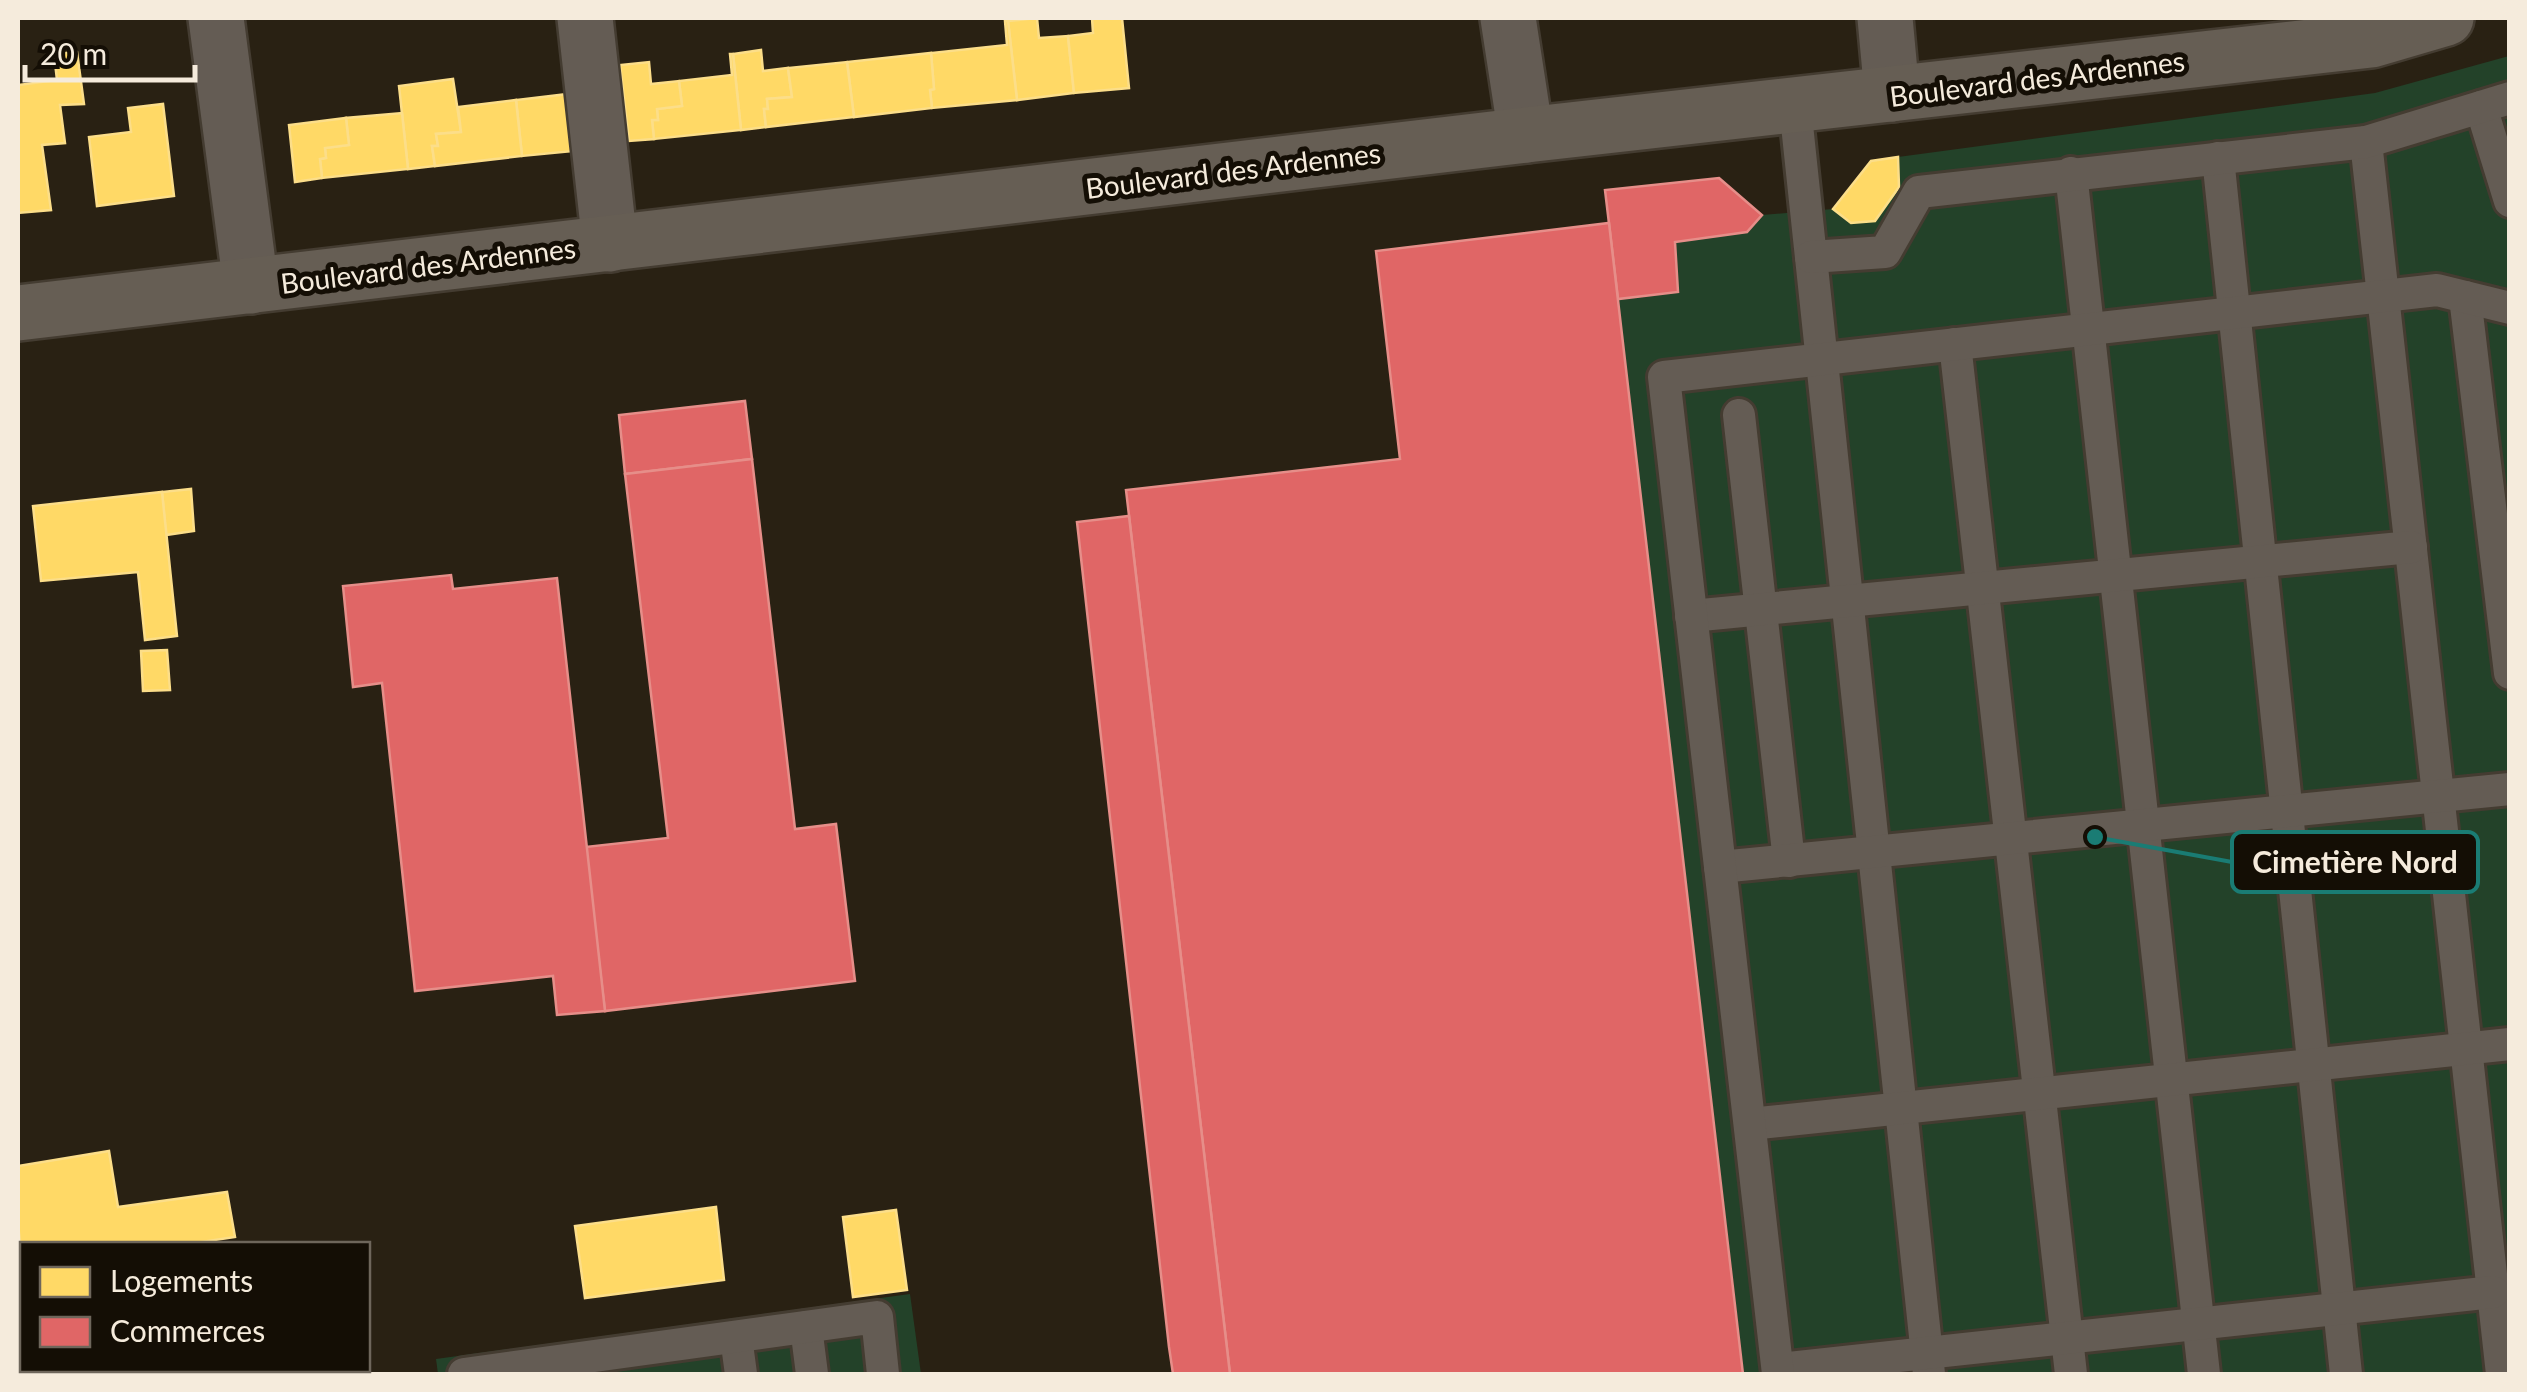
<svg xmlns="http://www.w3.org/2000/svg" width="2527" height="1392" font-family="Lato,sans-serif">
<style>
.green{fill:#234229}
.homes{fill:#ffd966;stroke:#fcde89;stroke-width:2.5}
.shops{fill:#e06666;stroke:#e68e89;stroke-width:2.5}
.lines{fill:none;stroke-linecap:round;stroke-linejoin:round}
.service-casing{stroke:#443c31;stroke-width:38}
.minor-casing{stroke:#443c31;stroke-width:60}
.secondary-casing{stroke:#443c31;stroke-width:60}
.service{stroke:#645c54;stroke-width:32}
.minor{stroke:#645c54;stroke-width:55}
.secondary{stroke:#665e54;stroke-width:55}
.labels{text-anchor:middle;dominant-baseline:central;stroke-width:10;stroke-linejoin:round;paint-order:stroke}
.street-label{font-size:28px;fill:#f5ebdc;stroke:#140e05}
.leader{fill:none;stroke:#1a7c74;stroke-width:4}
.callout-dot{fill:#1a7c74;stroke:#140e05;stroke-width:4}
.callout{fill:#140e05;stroke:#1a7c74;stroke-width:4}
.callout-label{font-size:30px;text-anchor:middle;font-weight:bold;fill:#f5ebdc}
</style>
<rect width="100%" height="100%" fill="#292113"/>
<g class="green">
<polygon points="2509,56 2509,1374 1744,1374 1618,299 1677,292 1675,242 1747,232 1762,215 1833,209 1851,223 1875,221 1899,187 1898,157 2375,93"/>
<polygon points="910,1294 921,1374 438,1374 436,1359"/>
</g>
<g class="homes">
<polygon points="1037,18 1039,38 1068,36 1074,93 1017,100 1008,21"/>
<polygon points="1092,18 1122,18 1129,88 1074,93 1068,36 1093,33"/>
<polygon points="1005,21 1008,21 1017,100 932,108 930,90 934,89 931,53 1007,45"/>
<polygon points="761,50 763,71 788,68 792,97 767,99 768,109 764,109 766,127 741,130 733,54"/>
<polygon points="77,52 84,104 60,105 65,143 42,145 51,210 18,213 18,85 57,80 54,54"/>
<polygon points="931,53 934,89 930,90 932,108 854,117 847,62"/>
<polygon points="730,54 733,54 741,130 654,139 652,120 658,120 657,109 682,106 679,81 732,75"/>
<polygon points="649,62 651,84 679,81 682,106 657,109 658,120 652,120 654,139 629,141 620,65"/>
<polygon points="847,62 854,117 766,127 764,109 768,109 767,99 792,97 788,68"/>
<polygon points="453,79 461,132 436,134 438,146 432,146 435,166 408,169 399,86"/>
<polygon points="568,94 574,151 522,156 516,100"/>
<polygon points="516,100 522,156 435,166 432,146 438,146 436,134 461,132 458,107"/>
<polygon points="163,104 174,196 97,206 89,137 131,132 128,108"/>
<polygon points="402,113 408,169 322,178 320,159 326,158 325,148 349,145 346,118"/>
<polygon points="346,118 349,145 325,148 326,158 320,159 322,178 295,182 289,125"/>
<polygon points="1898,157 1899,187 1875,221 1851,223 1833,209 1871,161"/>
<polygon points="191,489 194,531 166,535 162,492"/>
<polygon points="162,492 177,636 145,640 138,572 41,581 33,506"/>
<polygon points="167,650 170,690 143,691 141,651"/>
<polygon points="109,1151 118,1207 227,1192 235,1237 188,1244 22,1244 22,1257 18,1225 18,1166"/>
<polygon points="716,1207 724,1280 585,1298 575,1226"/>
<polygon points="896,1210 907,1290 853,1297 843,1217"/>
<polygon points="22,1330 22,1370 26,1370 18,1371 18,1331"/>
</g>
<g class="shops">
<polygon points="1719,178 1762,215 1747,232 1675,242 1678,292 1618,299 1605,190"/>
<polygon points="1609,223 1743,1374 1230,1374 1126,490 1400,459 1376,251"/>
<polygon points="745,401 752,459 625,474 619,415"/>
<polygon points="752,459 795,829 836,824 855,981 605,1011 585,847 668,838 625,474"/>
<polygon points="1129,516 1230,1374 1173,1374 1169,1347 1077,522"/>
<polygon points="451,575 453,589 557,578 605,1011 557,1015 553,976 415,991 382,683 353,687 343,586"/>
</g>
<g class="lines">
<g class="service-casing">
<g id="service">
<polyline points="1795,106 1929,1374"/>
<polyline points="2481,107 2510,201"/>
<polyline points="2366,142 2502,1374"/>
<polyline points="2218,158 2346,1374"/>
<polyline points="2071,173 2204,1374"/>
<polyline points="1811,257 1885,252 1919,192 2366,142 2510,98"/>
<polyline points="2465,297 2510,673"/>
<polyline points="1955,344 2071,1374"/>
<polyline points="1739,415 1789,861"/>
<polyline points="1691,616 2411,547"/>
<polyline points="1720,867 2510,789"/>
<polyline points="1750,1124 2510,1044"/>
<polyline points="806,1327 812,1374"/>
<polyline points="736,1337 741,1374"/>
<polyline points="1778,1369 2493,1292"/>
<polyline points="464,1374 877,1317 883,1374"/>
<polyline points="1778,1374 1664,377 2437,290 2510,308"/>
</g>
</g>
<g class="minor-casing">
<g id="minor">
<polyline points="216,18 251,286"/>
<polyline points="585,18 610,244"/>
<polyline points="1508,18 1526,135"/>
<polyline points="1885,18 1892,94"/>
</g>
</g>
<g class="secondary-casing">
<polyline id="secondary" points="18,313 1526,135 2371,40 2446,18"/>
</g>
<use href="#service" class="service"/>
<use href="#minor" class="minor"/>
<use href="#secondary" class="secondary"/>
</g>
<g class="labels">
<g class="street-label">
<text transform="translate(2037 78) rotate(-7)">Boulevard des Ardennes</text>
<text transform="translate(1233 170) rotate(-7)">Boulevard des Ardennes</text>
<text transform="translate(428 265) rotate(-7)">Boulevard des Ardennes</text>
</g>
</g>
<path class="leader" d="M2095 837L2232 862"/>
<circle class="callout-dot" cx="2095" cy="837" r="10"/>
<rect class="callout" x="2232" y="832" width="246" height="60" rx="10"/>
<g class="callout-label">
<text x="2355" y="873">Cimetière Nord</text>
</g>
<rect width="2527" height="1392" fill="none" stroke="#f5ebdc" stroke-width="40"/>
<rect x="20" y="1242" width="350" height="130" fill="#140e05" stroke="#6e665b" stroke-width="2.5"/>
<rect x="40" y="1267" width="50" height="30" fill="#ffd966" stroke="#6e665b" stroke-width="2.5"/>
<text x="110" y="1292" font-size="30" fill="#f5ebdc">Logements</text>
<rect x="40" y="1317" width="50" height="30" fill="#e06666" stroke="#6e665b" stroke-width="2.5"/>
<text x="110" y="1342" font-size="30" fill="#f5ebdc">Commerces</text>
<path d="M25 65v15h170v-15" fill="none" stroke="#f5ebdc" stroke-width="5"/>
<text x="40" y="65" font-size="30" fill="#f5ebdc" stroke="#140e05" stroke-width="8" paint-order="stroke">20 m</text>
</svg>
